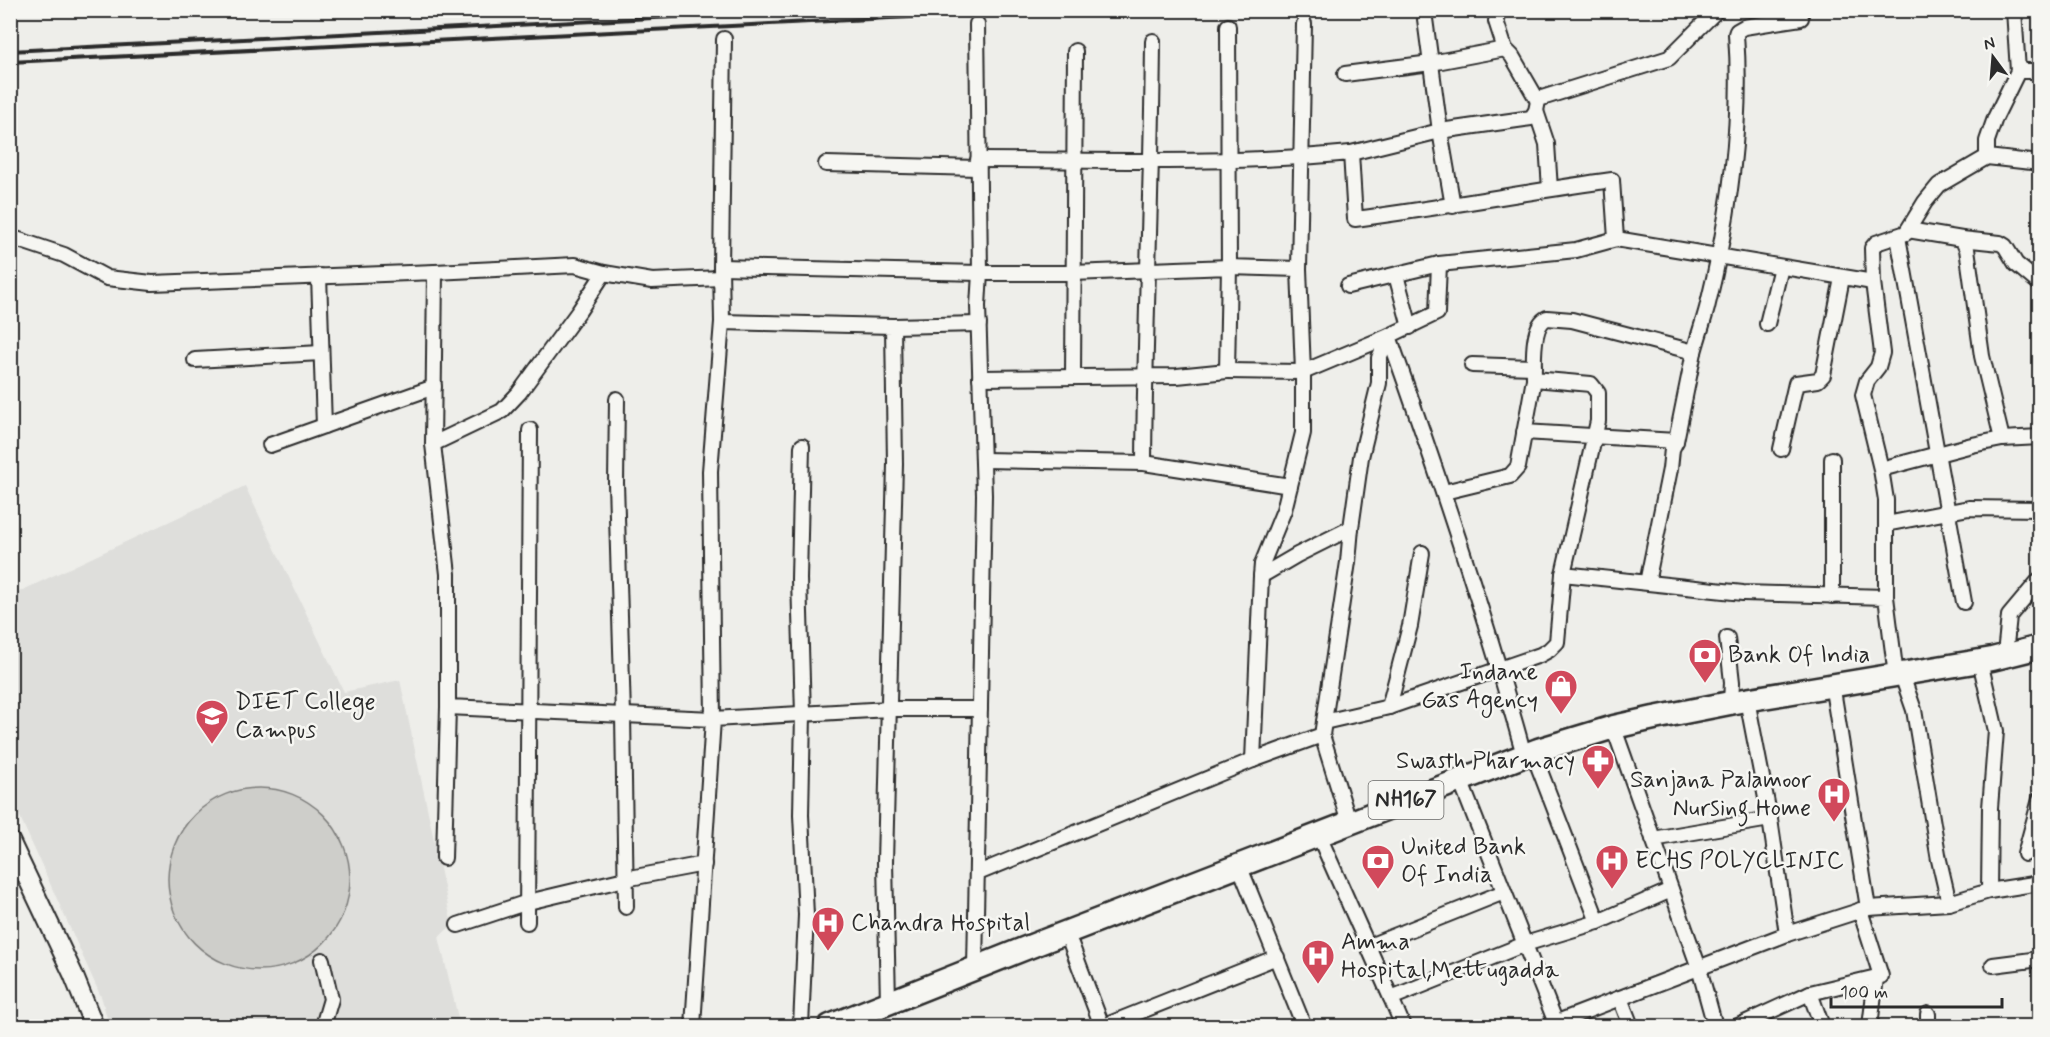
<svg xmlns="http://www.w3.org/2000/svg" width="2050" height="1037" font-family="Mynerve,sans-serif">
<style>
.built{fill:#dededb}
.grass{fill:#cececa;stroke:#7c7c7a;stroke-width:1.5}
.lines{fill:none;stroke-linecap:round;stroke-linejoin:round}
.minor-casing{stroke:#2b2b2b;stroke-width:18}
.tertiary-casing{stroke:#2b2b2b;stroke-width:22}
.trunk-casing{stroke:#2b2b2b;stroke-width:27}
.minor{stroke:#f6f6f2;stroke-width:14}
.tertiary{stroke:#f6f6f2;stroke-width:18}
.trunk{stroke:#f6f6f2;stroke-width:22}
.rail{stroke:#2b2b2b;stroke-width:4}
.labels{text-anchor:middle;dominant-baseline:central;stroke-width:5;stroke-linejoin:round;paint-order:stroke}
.shield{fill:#f6f6f2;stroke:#686867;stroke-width:1.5}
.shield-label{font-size:22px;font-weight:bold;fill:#2b2b2b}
.poi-label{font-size:24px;fill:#2b2b2b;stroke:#f6f6f2;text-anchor:start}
</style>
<rect width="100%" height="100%" fill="#eeeeea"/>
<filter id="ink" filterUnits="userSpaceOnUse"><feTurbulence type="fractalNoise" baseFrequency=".0167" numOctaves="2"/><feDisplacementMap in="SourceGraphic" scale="12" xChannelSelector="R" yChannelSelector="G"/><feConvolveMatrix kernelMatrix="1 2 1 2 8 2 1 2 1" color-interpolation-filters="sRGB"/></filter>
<g filter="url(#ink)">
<polygon class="built" points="245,486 344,692 400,680 452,925 439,937 460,1026 109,1026 102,999 11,797 10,596"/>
<circle class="grass" cx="259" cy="879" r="91"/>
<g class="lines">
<g class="minor-casing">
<g id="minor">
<polyline points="1425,19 1440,131 1453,206"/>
<polyline points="1496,21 1505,49 1512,56 1538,101"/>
<polyline points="1228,26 1229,267 1299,269 1304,24"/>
<polyline points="2018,71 2040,71"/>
<polyline points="1345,74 1431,63 1505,49"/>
<polyline points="1536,111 1547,144 1550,189"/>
<polyline points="1351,153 1440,131 1531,118 1536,111 1538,101 1542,98 1669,58 1717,10"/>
<polyline points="1987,157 2040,163"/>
<path d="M978 160C1102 160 1227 165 1351 153L1355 219C1441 208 1526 192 1612 180L1616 239 1576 250 1439 264 1348 286"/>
<polyline points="826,164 978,168"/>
<polyline points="1908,230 1962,239 1967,249 1982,356 2002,439"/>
<polyline points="10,237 64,255 107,278 152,283 435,272 433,444"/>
<polyline points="1898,237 1964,602"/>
<polyline points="1616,239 1873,282"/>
<polyline points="1962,239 2000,243 2005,246 2016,264 2040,284"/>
<path d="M1439 264 1437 313 1389 336C1438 474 1485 613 1524 755"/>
<polyline points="721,267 980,273 1072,273 1229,267 1227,371 1177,376 980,378"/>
<polyline points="435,272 575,265 604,273 652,281 721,278"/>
<polyline points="604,273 579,311 519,393 502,411 433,444 448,574 448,707 713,719 710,471 722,322 893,326 895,464 885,862 888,1003"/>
<polyline points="1396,275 1410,327"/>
<polyline points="319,276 324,426"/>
<polyline points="722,322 721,267 724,39"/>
<polyline points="1767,324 1781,267"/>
<polyline points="893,326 979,324"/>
<polygon points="1389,336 1379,358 1379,383 1361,457 1351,528 1297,555 1261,576 1262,564 1284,510 1303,433 1303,372"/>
<path d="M1694 352C1698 337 1703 323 1707 308 1729 219 1743 126 1736 34L1737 31 1744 27 1801 18"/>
<polyline points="195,360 321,353"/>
<polyline points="1472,365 1534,367"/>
<polyline points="1227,371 1303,372 1299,269"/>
<polyline points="1073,377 1075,51"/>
<polyline points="617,399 616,483 623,715 626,907"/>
<polyline points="1524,432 1676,441"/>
<polyline points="270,445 434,387"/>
<polyline points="1781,449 1796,383 1818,380 1823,375 1842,278"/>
<polyline points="983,460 1144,463 1290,486"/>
<path d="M1144 463C1145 322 1152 181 1153 41"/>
<polyline points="1881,469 1972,445 2002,439 2040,437"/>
<polyline points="1444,492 1510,476 1518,467 1534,379"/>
<polyline points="1886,524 1969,508 2040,509"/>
<polyline points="1261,576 1253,760 1322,735 1348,562 1351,528"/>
<path d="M1647 583 1670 469 1672 449 1676 441 1694 352 1572 320 1547 318C1531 325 1534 363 1534 379L1591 384 1598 393V421L1563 574 1743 593 1886 597 1896 676"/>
<polyline points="1832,596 1832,459"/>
<polyline points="1886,597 1886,500 1881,469 1863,395 1867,381 1878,367 1882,353 1873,282 1872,248 1876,243 1906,233 1925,202 1939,185 1987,157 1987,141 1995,118 2018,71 2014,10"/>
<polyline points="1727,638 1732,682 1731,703"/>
<polyline points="2005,654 2009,616 2040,579"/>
<polyline points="1905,684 1914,710 1939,860 1949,903 1989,891 1990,808 1996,731 1982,670"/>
<polyline points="1834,696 1868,908"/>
<polyline points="1389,707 1540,655 1549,650 1557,642 1563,574"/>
<polyline points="1324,722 1389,707 1410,626 1422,553"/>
<polyline points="1322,735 1349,822"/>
<polyline points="1617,737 1699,968 1715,1026"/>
<polyline points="1537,763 1598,922 1671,890"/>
<polyline points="1464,790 1556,1023"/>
<polyline points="1653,839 1770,819"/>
<polyline points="1323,845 1391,998"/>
<polyline points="2025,854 2040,799"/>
<polyline points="444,858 448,707"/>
<polyline points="1239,865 1304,1026"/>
<polyline points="978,873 1253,760"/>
<polyline points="1989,891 2040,883"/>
<polyline points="527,922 530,430"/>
<polyline points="458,925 528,902 625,879 704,864"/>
<polyline points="1787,934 1868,908 1949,903"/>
<polyline points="1071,944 1102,1026"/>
<polyline points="1369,946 1504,892"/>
<polyline points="322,960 331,999 323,1026"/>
<polyline points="1993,965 2040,959"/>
<polyline points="975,968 984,495 978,306 980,273 977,24"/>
<polyline points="1810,993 1881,976 1860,910"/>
<polyline points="1620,998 1631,1026"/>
<polyline points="693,1026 713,719 889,709 980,709"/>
<polyline points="801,1026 806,915 801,815 803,714 799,579 802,446"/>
<polyline points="1104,1026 1277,957"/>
<polyline points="1403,1026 1391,998 1525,944 1598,922"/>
<polyline points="1547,1026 1787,934 1770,819 1749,710"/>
<polyline points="1738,1026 1810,993 1822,1026"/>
<polyline points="1870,1026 1876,978"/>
<polyline points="1928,1026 1928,1014"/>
</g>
</g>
<g class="tertiary-casing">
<polyline id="tertiary" points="10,841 73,974 94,1026"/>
</g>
<g class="trunk-casing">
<polyline id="trunk" points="830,1026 1026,948 1538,750 1614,727 1654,718 1745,700 1992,659 2040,647"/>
</g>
<use href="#minor" class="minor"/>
<use href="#tertiary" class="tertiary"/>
<use href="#trunk" class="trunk"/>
<g class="rail">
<polyline points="10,51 808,10"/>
<polyline points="10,62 1052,10"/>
</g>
</g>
</g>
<defs>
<g id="bank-pin" transform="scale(1.725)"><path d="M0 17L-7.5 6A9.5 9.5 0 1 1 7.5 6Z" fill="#d1495b" stroke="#f6f6f2"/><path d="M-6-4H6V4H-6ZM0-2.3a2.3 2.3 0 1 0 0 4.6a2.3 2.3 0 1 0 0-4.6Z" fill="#fff"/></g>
<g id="shop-pin" transform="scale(1.725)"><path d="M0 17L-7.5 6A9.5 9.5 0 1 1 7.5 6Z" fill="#d1495b" stroke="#f6f6f2"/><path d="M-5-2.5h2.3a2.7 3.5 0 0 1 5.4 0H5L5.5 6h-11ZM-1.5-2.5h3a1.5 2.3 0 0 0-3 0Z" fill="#fff"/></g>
<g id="university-pin" transform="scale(1.725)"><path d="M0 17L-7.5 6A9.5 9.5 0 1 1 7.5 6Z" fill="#d1495b" stroke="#f6f6f2"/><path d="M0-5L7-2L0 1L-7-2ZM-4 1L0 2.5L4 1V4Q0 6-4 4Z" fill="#fff"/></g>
<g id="pharmacy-pin" transform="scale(1.725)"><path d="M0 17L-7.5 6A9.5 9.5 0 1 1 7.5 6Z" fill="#d1495b" stroke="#f6f6f2"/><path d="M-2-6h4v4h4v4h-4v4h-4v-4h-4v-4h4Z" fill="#fff"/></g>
<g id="hospital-pin" transform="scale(1.725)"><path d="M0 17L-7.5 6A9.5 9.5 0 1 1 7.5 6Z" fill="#d1495b" stroke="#f6f6f2"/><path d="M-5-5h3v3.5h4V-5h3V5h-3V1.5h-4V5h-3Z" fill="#fff"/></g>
</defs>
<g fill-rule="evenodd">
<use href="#bank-pin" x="1705" y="655"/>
<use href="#shop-pin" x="1561" y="686"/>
<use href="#university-pin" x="212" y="716"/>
<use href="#pharmacy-pin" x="1598" y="761"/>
<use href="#hospital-pin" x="1834" y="794"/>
<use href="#bank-pin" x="1378" y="861"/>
<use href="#hospital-pin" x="1612" y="861"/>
<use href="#hospital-pin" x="828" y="923"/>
<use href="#hospital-pin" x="1318" y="956"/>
</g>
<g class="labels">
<rect class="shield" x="1368.5" y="781" width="75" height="38" rx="4.5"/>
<g class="shield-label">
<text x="1406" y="800">NH167</text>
</g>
<g class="poi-label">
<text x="1728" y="655">Bank Of India</text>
<text x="1538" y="672" text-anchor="end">Indane<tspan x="1538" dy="28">Gas Agency</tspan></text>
<text x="235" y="702">DIET College<tspan x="235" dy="28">Campus</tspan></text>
<text x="1575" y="761" text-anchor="end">Swasth Pharmacy</text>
<text x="1811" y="780" text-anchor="end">Sanjana Palamoor<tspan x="1811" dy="28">Nursing Home</tspan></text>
<text x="1401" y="847">United Bank<tspan x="1401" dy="28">Of India</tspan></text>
<text x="1635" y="861">ECHS POLYCLINIC</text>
<text x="851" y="923">Chandra Hospital</text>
<text x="1341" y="942">Amma<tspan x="1341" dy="28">Hospital,Mettugadda</tspan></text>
</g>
</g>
<rect width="2050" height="1037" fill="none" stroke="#f6f6f2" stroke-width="36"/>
<rect x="18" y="18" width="2014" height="1001" fill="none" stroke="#2b2b2b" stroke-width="2" filter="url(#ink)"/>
<g transform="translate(1993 57) rotate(344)" stroke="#f6f6f2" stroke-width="4.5" paint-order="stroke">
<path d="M0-4.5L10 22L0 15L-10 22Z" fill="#2b2b2b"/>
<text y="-9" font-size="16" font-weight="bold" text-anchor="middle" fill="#2b2b2b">N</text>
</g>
<path d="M1831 998v9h171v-9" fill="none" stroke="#2b2b2b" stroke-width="3"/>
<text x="1840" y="998" font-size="18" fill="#2b2b2b" stroke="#f6f6f2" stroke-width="4.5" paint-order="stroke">100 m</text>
</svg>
